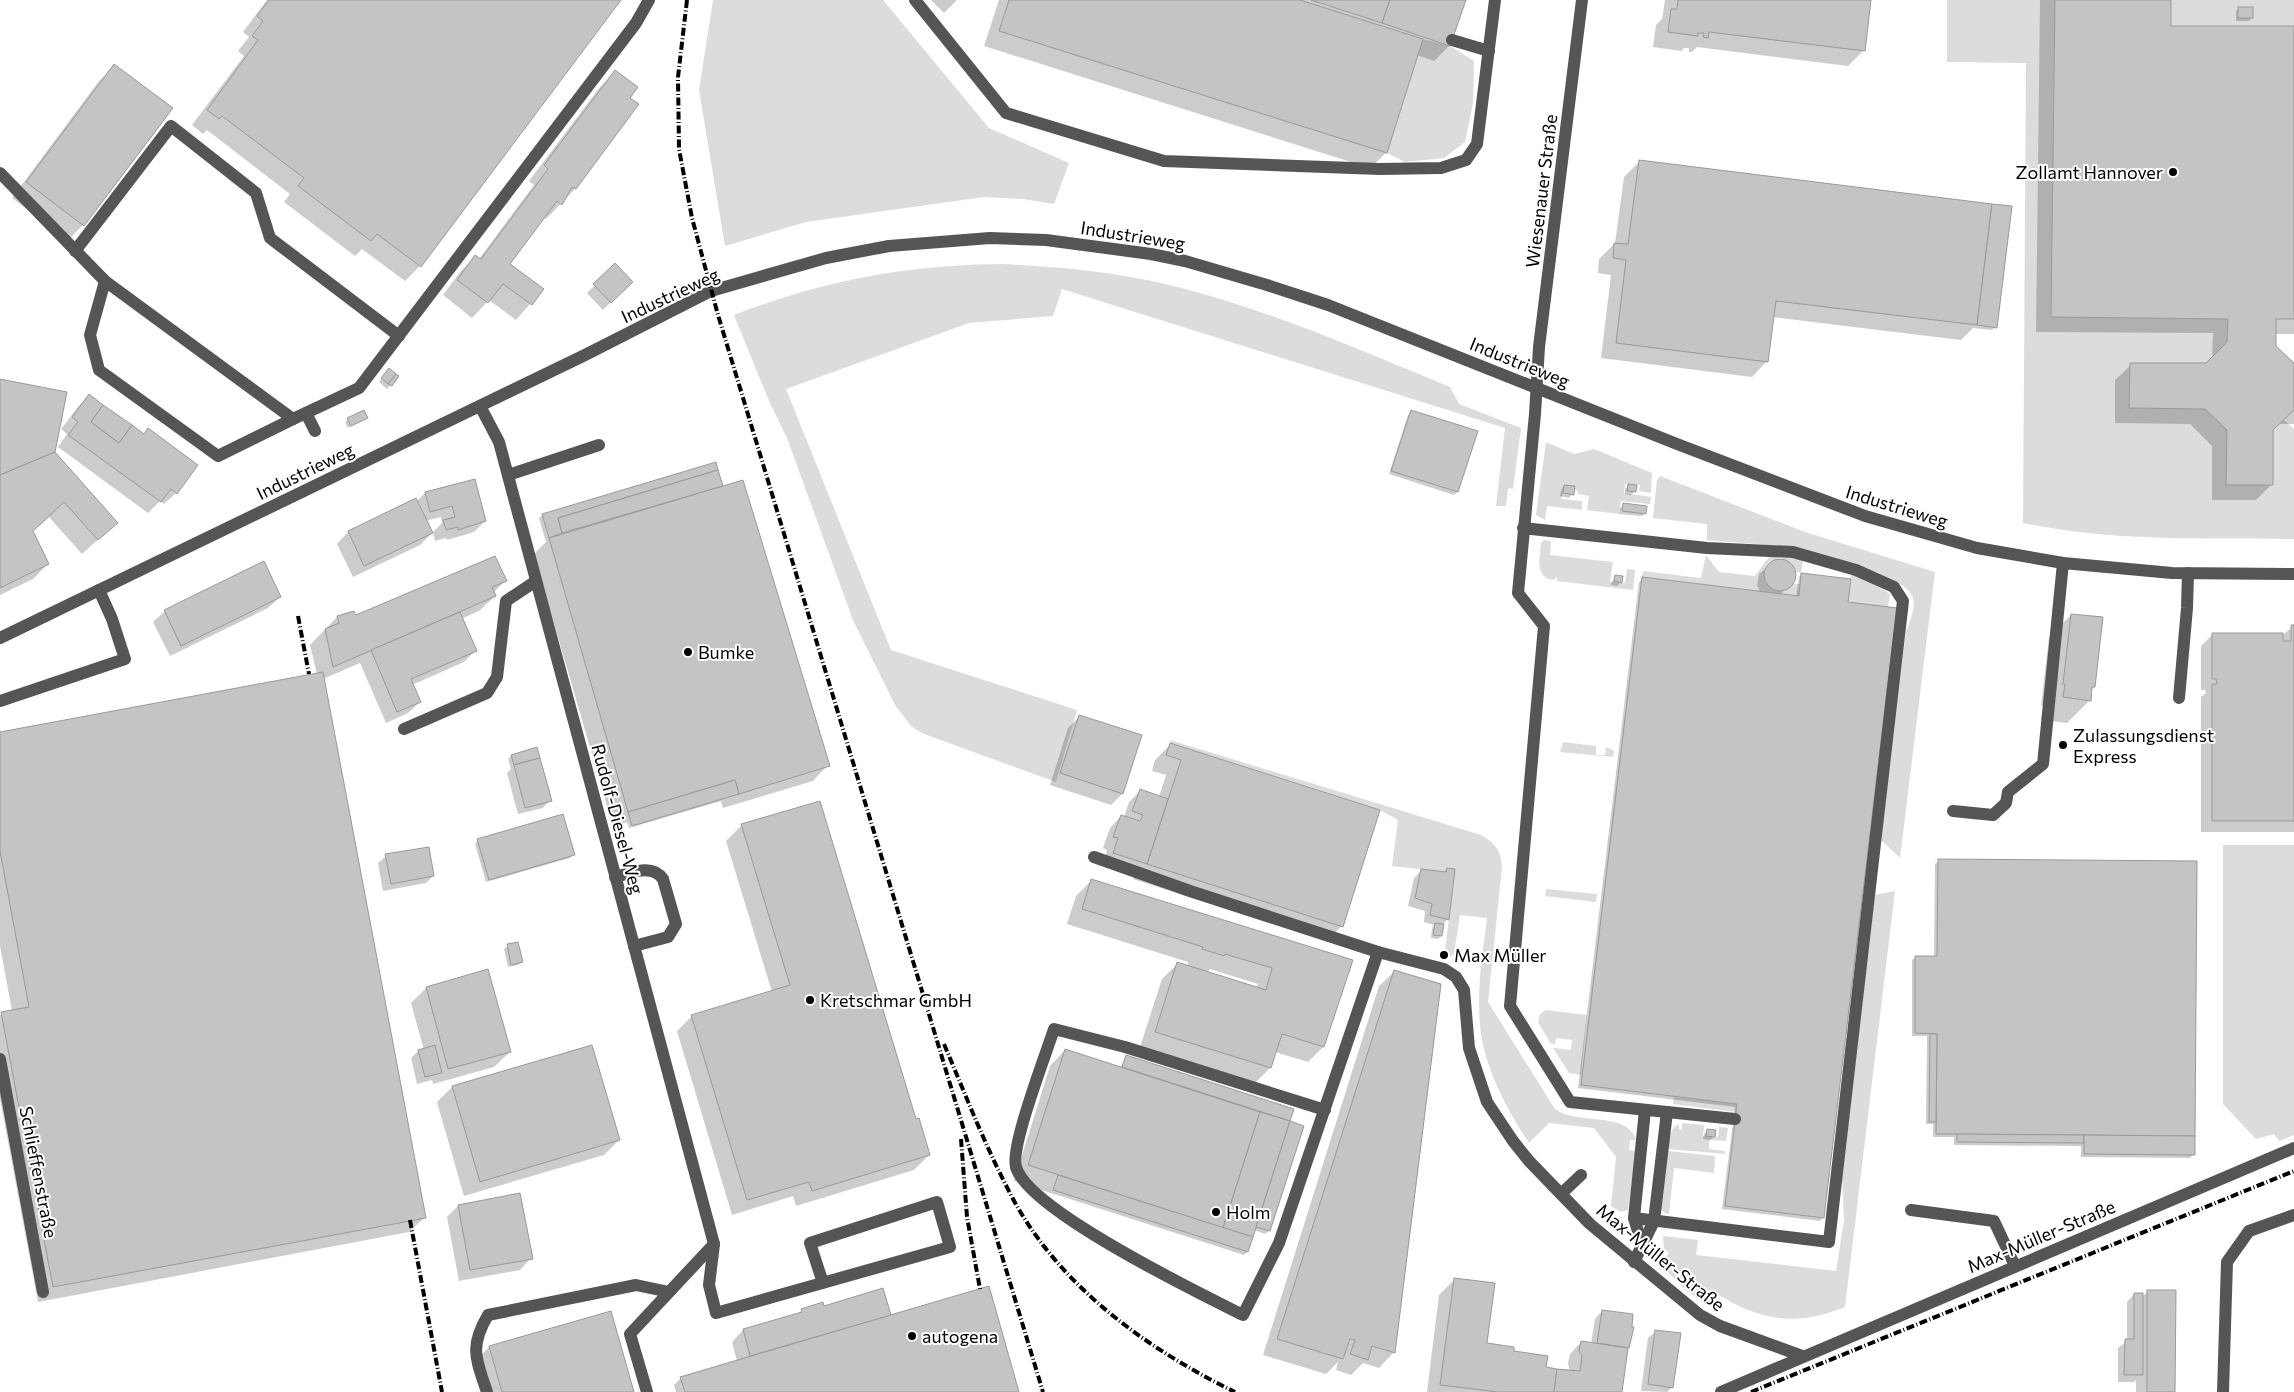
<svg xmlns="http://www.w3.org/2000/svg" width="2294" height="1392" font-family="Commissioner,sans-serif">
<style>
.green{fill:#dcdcdc}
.shadow{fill:#0003;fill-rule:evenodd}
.building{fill:#c4c4c4;stroke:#999}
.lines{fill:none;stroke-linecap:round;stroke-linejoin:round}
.minor{stroke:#555;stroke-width:12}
.rail{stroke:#000;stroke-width:4;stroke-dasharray:8 2.5 1 2.5;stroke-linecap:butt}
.poi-dot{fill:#000;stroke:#fff;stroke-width:2}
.labels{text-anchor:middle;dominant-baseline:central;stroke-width:4;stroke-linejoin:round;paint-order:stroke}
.poi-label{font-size:18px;fill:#000;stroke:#fff;text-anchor:start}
.street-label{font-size:18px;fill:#000;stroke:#fff}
</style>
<rect width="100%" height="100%" fill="#fff"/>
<g class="green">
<polygon points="713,0 883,0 989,128 1069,163 1054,204 1023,199 984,197 806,222 725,246 699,90"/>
<path d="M1947 0H2055L2051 317 2228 319 2227 342 2206 363H2130L2129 408 2205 409 2227 430V485H2272L2273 430 2284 420 2294 429V539C2204 538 2112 542 2023 523L2026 63 1947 62Z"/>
<rect x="2171" y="0" width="123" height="26"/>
<polygon points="1423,39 1450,46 1474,61 1473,103 1465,142 1444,158 1405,162 1387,153"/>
<path d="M1004 264C1058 267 1112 271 1165 284 1263 307 1357 349 1450 387L1459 404 1521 428 1513 489 1508 488 1506 506H1496L1505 428 1062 289 1053 316 969 323 786 389 891 650 1077 710 1056 782 924 734 912 727 895 705 853 620 787 438 769 401 734 315C825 280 906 265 1004 264Z"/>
<polygon points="1546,442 1574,454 1594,449 1652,473 1651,493 1639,491 1640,485 1625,484 1624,493 1651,497 1650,504 1621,501 1619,514 1587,510 1589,496 1578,494 1578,491 1564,485 1562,499 1582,501 1582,510 1547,506 1545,520 1536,515"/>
<path d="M1660 476 1805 532 1935 572 1900 858 1881 840 1906 632C1910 621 1917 606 1912 595 1904 576 1817 552 1794 548 1766 544 1736 543 1707 540V524L1653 518 1657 480Z"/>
<path d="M1544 540 1551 541 1550 555 1613 562 1610 581 1625 583 1627 569 1635 570 1633 590 1557 581V578H1555L1554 580C1534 578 1540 557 1541 543Z"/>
<path d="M1706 555 1719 572 1755 576 1769 557 1794 558 1803 560 1801 573 1796 572 1792 563 1781 558 1769 562C1753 580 1778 601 1794 584H1800L1799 596 1642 577 1643 571 1701 578Z"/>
<polygon points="1851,574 1865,579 1890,594 1888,607 1848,602"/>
<path d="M1170 740 1481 835C1495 843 1501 850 1502 867L1488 1002 1555 1109C1578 1126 1627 1110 1636 1140H1630L1629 1150 1636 1151 1628 1210 1621 1212 1611 1206 1616 1157 1594 1128 1549 1123 1529 1143C1509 1113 1489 1076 1482 1040 1475 1000 1482 958 1487 918L1460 915 1454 954 1447 959H1444L1455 869 1447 868 1446 872 1392 866 1398 820 1380 810 1341 797 1170 743Z"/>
<polygon points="1563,742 1596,746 1596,755 1605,755 1606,747 1614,751 1613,757 1560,752"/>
<polygon points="2223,845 2294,845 2294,1135 2279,1141 2274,1134 2256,1139 2223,1104"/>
<polygon points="1546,889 1597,894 1596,902 1545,896"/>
<path d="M1895 891 1845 1307C1795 1327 1760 1321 1716 1293L1707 1305 1687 1291 1660 1265 1669 1253 1664 1249 1663 1236 1698 1240 1696 1255 1836 1271 1844 1221 1842 1176 1875 895Z"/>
<polygon points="1546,1010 1587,1015 1581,1075 1569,1073 1553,1048 1571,1050 1572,1040 1556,1038 1555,1044 1551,1044 1538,1022 1540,1014"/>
<polygon points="1674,1097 1737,1104 1736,1112 1673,1104"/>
<path d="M1682 1123 1704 1125 1703 1136 1718 1137 1719 1127 1728 1128 1726 1141 1709 1140V1149L1725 1151V1154L1668 1149C1670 1139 1669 1129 1679 1124V1129L1682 1130Z"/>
<polygon points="1668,1151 1715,1156 1714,1173 1674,1168 1669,1214 1667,1214 1661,1210"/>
</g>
<g class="shadow">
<polygon points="267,0 620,0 420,266 405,281 362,249 355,256 284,202 290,194 207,130 203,134 192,125 244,56 238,51 249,37 243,32"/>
<polygon points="931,0 957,0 944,13"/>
<polygon points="999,0 1465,0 1449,46 1434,61 1417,55 1386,153 1370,168 984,46"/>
<polygon points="1665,0 1870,0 1864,50 1848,66 1697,47 1692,52 1689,52 1689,48 1684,48 1681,51 1653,47 1656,25 1662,19"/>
<polygon points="2040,0 2170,0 2170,27 2294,27 2294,334 2275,334 2275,347 2294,365 2294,424 2278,424 2271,430 2271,485 2256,500 2212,500 2212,446 2190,424 2115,423 2115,380 2131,365 2206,364 2212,358 2213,333 2036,332"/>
<polygon points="2239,8 2252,18 2249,21 2236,21 2236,11"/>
<polygon points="115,66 83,225 68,240 12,198 99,81"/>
<polygon points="615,72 628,98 637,105 575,189 546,219 543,217 508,264 542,290 516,320 489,300 472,318 443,295 460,272 476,256 479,259 534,185 529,181 600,87"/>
<polygon points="1639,162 1995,327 1992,330 1973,328 1961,340 1772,317 1767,361 1752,377 1601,358 1611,275 1598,273 1599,259 1615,243 1624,177"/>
<polygon points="615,265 631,282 603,310 587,293"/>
<polygon points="386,373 398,376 387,389 379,382"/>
<polygon points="0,380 53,452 116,523 82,554 49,517 32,532 48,564 33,579 0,595"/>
<polygon points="89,395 143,435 148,430 176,493 164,504 160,501 148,513 58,447 67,434 61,429 78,407"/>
<polygon points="1411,411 1457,492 1454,495 1389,474 1408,415"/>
<polygon points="366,418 348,428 345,422 348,419"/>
<polygon points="715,463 722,487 828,765 813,781 723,808 721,801 629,828 627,822 613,827 534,554 546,542 539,518 543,515"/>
<polygon points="1629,485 1635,491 1631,495 1625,494 1625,489"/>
<polygon points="1564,486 1572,494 1569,498 1560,496 1561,490"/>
<polygon points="425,493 485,521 474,532 447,540 446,538 435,541 433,532 442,523 441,517 425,521 432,533 420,545 353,577 337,544 348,532 416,500 416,502"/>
<polygon points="1623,505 1645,513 1642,516 1619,514 1620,508"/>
<polygon points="1776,560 1788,562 1795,571 1793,583 1779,595 1796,597 1799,577 1802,574 1847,603 1823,1217 1820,1221 1722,1209 1735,1107 1578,1088 1639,582 1642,579 1761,593 1757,586 1759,574"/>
<polygon points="1615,576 1621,582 1617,586 1611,585"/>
<polygon points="505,581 493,593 495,596 479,611 461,619 475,651 464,662 412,685 420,702 408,713 386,723 360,663 323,679 425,1217 409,1232 38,1302 0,1099 0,1015 12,1011 0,946 0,734 317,674 310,645 337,617 346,613 356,617"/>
<polygon points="280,597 268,608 170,656 153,622 165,611"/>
<polygon points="2071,615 2094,687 2091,690 2090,700 2067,723 2041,720 2043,706 2041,706 2049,637"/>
<polygon points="2292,627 2294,627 2294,832 2201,832 2201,697 2206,693 2205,690 2201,690 2201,646 2213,634 2281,637"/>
<polygon points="1079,717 1122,794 1111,805 1050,785 1068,728"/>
<polygon points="1170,745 1342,926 1326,941 1133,879 1134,875 1103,864 1107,850 1103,848 1110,828 1121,816 1124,817 1129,802 1140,791 1159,797 1166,775 1152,771 1155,760"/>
<polygon points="511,756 550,800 543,808 518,814 507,773 511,769 508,759"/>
<polygon points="742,825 915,1121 929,1155 914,1170 796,1206 793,1196 732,1215 677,1031 692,1016 772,992 726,841"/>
<polygon points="478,840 573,854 570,858 486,882 475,844"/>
<polygon points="386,856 433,876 426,883 383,891 378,863"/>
<polygon points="1939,861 2193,1155 2190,1158 2081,1157 2081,1146 1954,1145 1954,1137 1933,1137 1933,1124 1926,1124 1927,1036 1912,1036 1912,960 1916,957 1934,957 1935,864"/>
<polygon points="1447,869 1454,870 1447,920 1443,924 1441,936 1438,939 1431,938 1432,928 1434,925 1424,922 1425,911 1408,906 1414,878 1422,870 1443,873"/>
<path d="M1092 880 1351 961 1323 1047 1308 1062 1275 1052 1270 1068 1255 1083 1140 1047 1162 979 1177 964 1187 967 1188 962 1067 924 1076 896ZM1210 969 1258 984 1256 989 1206 973Z"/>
<polygon points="508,946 521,962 518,965 508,967 504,949"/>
<polygon points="487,971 510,1052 494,1067 433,1084 432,1080 417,1084 411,1058 418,1051 424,1050 411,1003 426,988"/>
<polygon points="1395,971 1394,1352 1379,1368 1363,1363 1351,1375 1336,1370 1338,1362 1326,1374 1263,1355 1379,986"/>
<polygon points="591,1046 619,1140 604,1155 464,1196 437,1102 452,1087"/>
<polygon points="1065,1050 1120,1068 1126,1057 1292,1110 1289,1121 1302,1127 1269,1231 1265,1234 1254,1230 1247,1252 1244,1255 1014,1181 1050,1066"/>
<polygon points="1707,1130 1714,1136 1710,1140 1703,1139 1704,1134"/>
<polygon points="458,1206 531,1258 520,1270 459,1281 447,1217"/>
<polygon points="1455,1279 1486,1344 1512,1352 1545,1368 1570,1372 1568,1363 1570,1354 1581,1342 1591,1344 1595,1319 1602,1311 1630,1328 1621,1392 1427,1392 1439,1295"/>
<polygon points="2148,1291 2174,1392 2136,1392 2136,1380 2134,1382 2118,1382 2118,1348 2127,1341 2127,1302 2134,1294 2142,1297"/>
<polygon points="802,1310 890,1317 1018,1392 676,1392 674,1385 681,1378 737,1361 732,1342 743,1330 797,1315"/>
<polygon points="1656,1331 1672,1387 1667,1392 1641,1391 1648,1338"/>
<polygon points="489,1347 633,1392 483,1392 474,1363"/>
</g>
<g class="building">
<polygon points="269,0 621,0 421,267 377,234 371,241 298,186 304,178 222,116 219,119 207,110 258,40 252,36 263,21 257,16"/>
<polygon points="1009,0 1300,0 1423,39 1387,153 999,31"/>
<polygon points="1311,0 1390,0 1382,23"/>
<polygon points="1390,0 1466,0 1450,46 1382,23"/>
<polygon points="1678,0 1871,0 1865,51 1709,32 1708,38 1703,37 1704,33 1698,33 1698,36 1668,32 1671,9 1677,9"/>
<polygon points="2055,0 2171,0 2171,26 2294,26 2294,319 2276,319 2276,346 2294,363 2294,410 2273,430 2273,485 2226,485 2227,430 2205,409 2129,408 2130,363 2206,363 2227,342 2228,319 2051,317"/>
<rect x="2238" y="7" width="15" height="11"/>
<polygon points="114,64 173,108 84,226 26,182"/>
<polygon points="615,70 638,87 630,98 639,104 576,189 572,187 562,205 557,201 510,264 544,289 532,305 503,284 488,303 457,280 475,255 481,259 548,169 544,165"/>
<polygon points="1639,160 1992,204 1977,325 1776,301 1768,362 1616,343 1626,260 1613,258 1614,243 1628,244"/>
<polygon points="1992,204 2012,206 1997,328 1977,325"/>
<polygon points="615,263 633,282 611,303 593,284"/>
<polygon points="389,368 396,374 388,384 381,378"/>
<polygon points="396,374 399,376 392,386 388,384"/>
<polygon points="0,379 67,392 55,452 0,475"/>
<polygon points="89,394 103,405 91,422 119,443 132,425 144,434 148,428 198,465 177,494 171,489 161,502 68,435 78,422 72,417"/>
<polygon points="103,405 132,425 119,443 91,422"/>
<polygon points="364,410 368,418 351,426 347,418"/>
<polygon points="1411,410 1478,431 1458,492 1391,471"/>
<polygon points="55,452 118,523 98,540 64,502 33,531 49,564 0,588 0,475"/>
<polygon points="716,462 718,470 558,518 562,533 549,538 542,514"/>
<polygon points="718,470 723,486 562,533 558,518"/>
<polygon points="475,479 486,521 458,530 458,527 446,530 443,520 455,517 452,506 430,512 425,492"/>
<polygon points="743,480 830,766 739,794 735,780 628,812 549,538"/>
<polygon points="1628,484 1637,485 1636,492 1627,491"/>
<polygon points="1564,485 1575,486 1574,495 1563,493"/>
<polygon points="416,498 433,533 364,566 348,531"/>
<polygon points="1623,503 1647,506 1646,514 1622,511"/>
<polygon points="495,556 507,581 492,587 496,596 333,667 325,629 339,623 337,616 354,611 356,615"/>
<circle cx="1780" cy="575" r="16"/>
<polygon points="264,561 281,597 181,646 164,610"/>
<polygon points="1801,573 1851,579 1848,602 1897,608 1824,1218 1725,1206 1737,1104 1581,1085 1642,577 1799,596"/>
<polygon points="1615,575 1623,576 1622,583 1614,581"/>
<polygon points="460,612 477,651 411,679 421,702 397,712 371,650"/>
<polygon points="2071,614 2103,617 2095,687 2092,687 2091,701 2063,697 2065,684 2063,684"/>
<polygon points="2291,625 2294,625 2294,821 2212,821 2212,684 2217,684 2216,679 2212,679 2212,633 2283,633 2283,641 2291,641"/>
<polygon points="323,672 426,1218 53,1287 1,1012 29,1007 0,851 0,732"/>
<polygon points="1079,715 1142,735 1123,794 1060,773"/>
<polygon points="1170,743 1380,810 1343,927 1147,864 1181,760 1166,755"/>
<polygon points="537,747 540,758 514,765 511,755"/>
<polygon points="540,758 552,801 525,808 514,765"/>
<polygon points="735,780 739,794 632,826 628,812"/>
<polygon points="1140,789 1168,799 1147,864 1113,853 1118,838 1113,837 1121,815 1140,821 1143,815 1132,811"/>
<polygon points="820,801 916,1119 919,1118 930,1155 812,1191 809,1182 747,1200 691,1015 790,985 741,824"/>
<polygon points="563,814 575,855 489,880 477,839"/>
<polygon points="429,847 434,876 391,884 385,854"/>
<polygon points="1938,859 2197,861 2195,1136 1936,1134 1937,1034 1915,1033 1915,956 1937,956"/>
<polygon points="1447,868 1455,869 1449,920 1430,915 1432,904 1415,898 1421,869 1446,872"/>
<polygon points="1091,879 1353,960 1324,1047 1282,1034 1271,1068 1155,1032 1177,962 1266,990 1272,968 1225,954 1224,956 1202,949 1203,947 1082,909"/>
<polygon points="1435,923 1444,924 1442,936 1433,935"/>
<polygon points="518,942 523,962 511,965 507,944"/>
<polygon points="488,969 511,1052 448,1069 426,987"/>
<polygon points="1394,970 1441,984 1395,1353 1372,1346 1368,1360 1350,1354 1355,1340 1350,1339 1343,1359 1277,1339"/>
<polygon points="1930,1034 1937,1034 1936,1122 1929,1122"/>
<polygon points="435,1045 442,1073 425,1077 418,1050"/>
<polygon points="592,1045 620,1140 480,1182 452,1086"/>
<polygon points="1065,1049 1260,1112 1223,1228 1028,1165"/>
<polygon points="1126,1055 1294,1109 1290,1121 1122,1067"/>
<polygon points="1260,1112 1290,1121 1253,1237 1223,1228"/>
<polygon points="1290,1121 1304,1126 1270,1231 1256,1227"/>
<polygon points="1707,1129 1716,1130 1715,1137 1706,1136"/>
<polygon points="1957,1134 2084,1135 2084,1143 1957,1142"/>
<polygon points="2084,1135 2195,1136 2195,1155 2084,1154"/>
<polygon points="1058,1175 1253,1237 1248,1252 1053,1190"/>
<polygon points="520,1193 533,1259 470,1270 458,1205"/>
<polygon points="1454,1278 1495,1283 1487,1343 1514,1347 1514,1351 1548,1356 1546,1367 1557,1369 1554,1392 1498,1392 1440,1385"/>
<polygon points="989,1286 1019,1392 685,1392 680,1377"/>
<polygon points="883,1288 891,1315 750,1356 743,1329 802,1312 801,1309 823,1302 824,1306"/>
<polygon points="2147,1290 2176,1290 2175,1392 2147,1392"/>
<polygon points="2134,1293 2143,1293 2143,1375 2124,1375 2125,1339 2134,1339"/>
<polygon points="1602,1310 1633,1314 1632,1327 1634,1327 1629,1348 1597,1343"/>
<polygon points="611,1311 634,1392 502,1392 489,1346"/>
<polygon points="1655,1330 1681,1333 1673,1388 1648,1384"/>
<polygon points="1581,1341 1628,1348 1622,1392 1554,1392 1557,1369 1580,1371 1582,1356 1579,1351"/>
</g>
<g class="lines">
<g class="minor">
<polyline points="915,0 1006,113 1164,161 1380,169 1441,168 1466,160 1477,144 1495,0"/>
<polyline points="1582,0 1539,347 1535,414 1518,593 1544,626 1510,1006 1570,1102 1735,1119"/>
<polyline points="1452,40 1489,51"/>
<polyline points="0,173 105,281 293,419 359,388 636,23 649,0"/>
<polyline points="75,251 171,126 256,193 270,238 399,336"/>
<polyline points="105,281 90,335 99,370 218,456 293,419"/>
<polyline points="480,406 499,442 714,1244 709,1285 716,1313 950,1247 937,1202 810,1243 823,1283"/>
<polyline points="306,413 315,431"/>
<polyline points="508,475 599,445"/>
<polyline points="1523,528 1707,548 1793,552 1856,570 1894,587 1903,601 1829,1242 1634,1218"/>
<polyline points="0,638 585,355 711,291 826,258 889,246 990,238 1046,240 1151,254 1185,261 1267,285 1328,305 1677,444 1865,516 1977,548 2063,563 2172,573 2294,574"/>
<polyline points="2179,698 2187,608 2188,573"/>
<polyline points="0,701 125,659 112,619 99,590"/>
<polyline points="404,729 487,693 497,677 506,601 536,581"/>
<polyline points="1953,811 1993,815 2006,803 2008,792 2043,764 2063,563"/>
<polyline points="1094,857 1190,891 1378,952 1444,969 1456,977 1464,990 1469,1048 1487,1102 1513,1141 1529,1161 1590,1224 1700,1315 1720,1326 1802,1356"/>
<path d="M615 877C631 873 652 863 663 879L676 924 668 937 634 946"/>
<polyline points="0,1059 43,1292"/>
<path d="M1325 1110 1125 1047 1054 1029C1046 1054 1010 1147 1016 1167 1028 1210 1199 1293 1243 1315L1279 1243 1378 952"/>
<polyline points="1561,1194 1581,1175"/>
<polyline points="1911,1210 1994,1221 2015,1266"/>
<polyline points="1642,1245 1634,1218 1645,1110"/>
<polyline points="1634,1262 1654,1221 1667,1112"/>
<path d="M487 1392C476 1359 469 1347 488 1315L636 1285 669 1292"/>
<polyline points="647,1392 630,1334 714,1244"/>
<polyline points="1721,1392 2294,1148"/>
<polyline points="2223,1392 2227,1262 2249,1231 2294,1215"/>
</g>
<g class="rail">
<polyline points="687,0 678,77 679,149 692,218 718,315 1043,1392"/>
<polyline points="298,616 309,674"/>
<path d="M944 1044C966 1096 986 1148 1012 1197 1059 1286 1147 1349 1235 1392"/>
<polyline points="961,1139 967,1217 980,1289"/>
<polyline points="410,1220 442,1392"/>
<polyline points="1751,1392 2294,1171"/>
</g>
</g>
<g class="poi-dot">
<circle cx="2173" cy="172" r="5"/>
<circle cx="688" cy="652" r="5"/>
<circle cx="2063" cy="745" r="5"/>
<circle cx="1444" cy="955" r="5"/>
<circle cx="810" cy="1000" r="5"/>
<circle cx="1216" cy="1212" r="5"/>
<circle cx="912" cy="1336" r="5"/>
</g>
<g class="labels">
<g class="poi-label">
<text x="2163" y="172" text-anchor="end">Zollamt Hannover</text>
<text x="698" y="652">Bumke</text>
<text x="2073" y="735">Zulassungsdienst<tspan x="2073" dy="21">Express</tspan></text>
<text x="1454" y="955">Max Müller</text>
<text x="820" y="1000">Kretschmar GmbH</text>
<text x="1226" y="1212">Holm</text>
<text x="922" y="1336">autogena</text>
</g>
<g class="street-label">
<text transform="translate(1541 191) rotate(-83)">Wiesenauer Straße</text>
<text transform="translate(1133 235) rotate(9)">Industrieweg</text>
<text transform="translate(670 295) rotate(-25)">Industrieweg</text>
<text transform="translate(1520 362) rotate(22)">Industrieweg</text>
<text transform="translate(305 471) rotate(-26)">Industrieweg</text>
<text transform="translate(1897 506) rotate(17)">Industrieweg</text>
<text transform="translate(618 819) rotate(75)">Rudolf-Diesel-Weg</text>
<text transform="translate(39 1172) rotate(79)">Schlieffenstraße</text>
<text transform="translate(2041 1236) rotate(-23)">Max-Müller-Straße</text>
<text transform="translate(1661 1257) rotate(39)">Max-Müller-Straße</text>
</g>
</g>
</svg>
